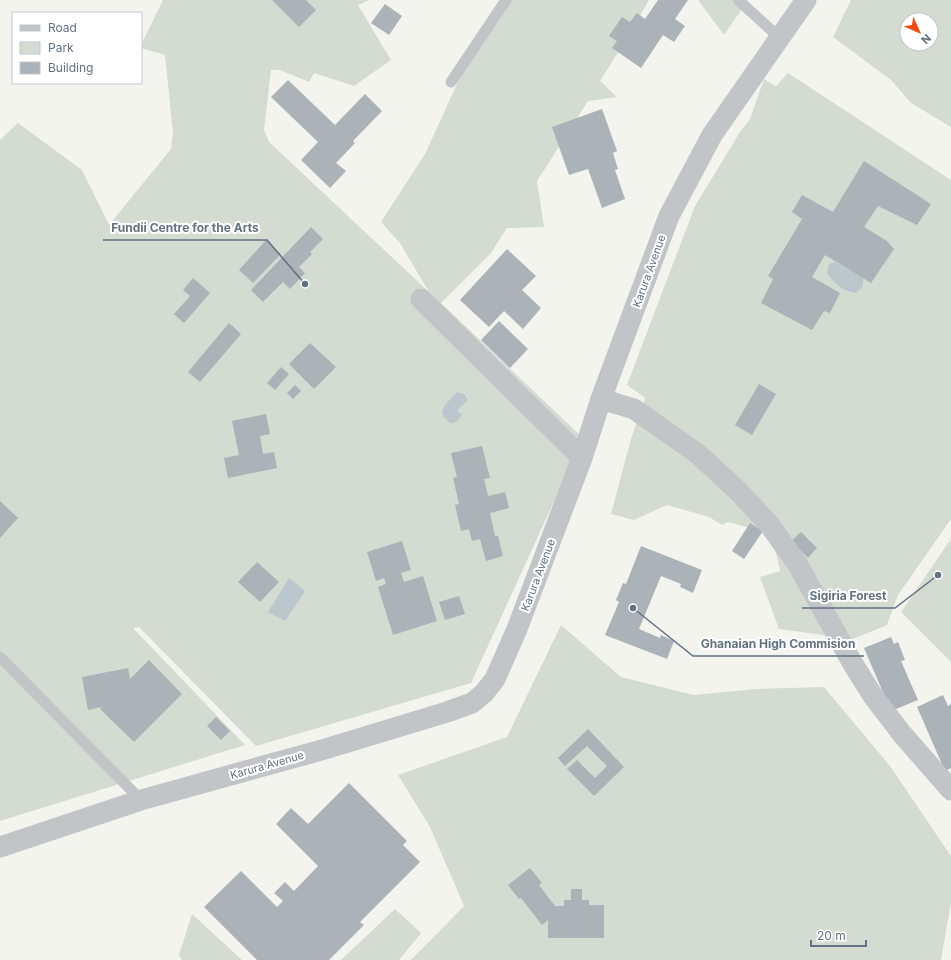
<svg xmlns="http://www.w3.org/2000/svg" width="951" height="960" font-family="Inter,sans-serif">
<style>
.green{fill:#d4dbd0;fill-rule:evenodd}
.water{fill:#bbc7cc}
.building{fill:#abb2b8}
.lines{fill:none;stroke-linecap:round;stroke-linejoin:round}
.lane{stroke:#c1c5c8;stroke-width:11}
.street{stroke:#c1c5c8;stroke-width:21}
.labels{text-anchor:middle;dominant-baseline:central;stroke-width:4;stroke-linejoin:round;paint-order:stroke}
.street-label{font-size:11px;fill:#607283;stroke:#fff}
.leader{fill:none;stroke:#607283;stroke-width:1.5}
.callout-dot{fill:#607283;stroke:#fff;stroke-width:1.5}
.callout-label{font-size:12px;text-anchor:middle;font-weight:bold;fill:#607283;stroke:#fff;stroke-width:4;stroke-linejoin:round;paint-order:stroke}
</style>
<rect width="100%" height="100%" fill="#f4f4ef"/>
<g class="green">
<polygon points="163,0 369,0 358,5 391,60 354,86 314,73 309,82 280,70 271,70 264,130 269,142 429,292 400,243 381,222 425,154 478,38 508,0 649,0 626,40 600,81 617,97 588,101 537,181 544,227 507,228 491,253 441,303 583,438 471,683 256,746 139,627 133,628 245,745 0,821 0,140 18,123 82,170 109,225 171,149 173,133 165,55 141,48 141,45"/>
<polygon points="698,0 748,0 724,35"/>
<path d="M851 0H951V127L911 103 891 80 833 37ZM907 20H931V44H907Z"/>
<polygon points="788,73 951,180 951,519 898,595 887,625 853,639 779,629 760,577 780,571 772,534 728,522 722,525 709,517 667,505 634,520 611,514 631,439 645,398 627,385 695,206 740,132 750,119 764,79 776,86"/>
<polygon points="951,539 951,662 901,612"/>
<polygon points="561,625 621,677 694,695 755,689 824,687 890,766 951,856 951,902 941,960 411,960 464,906 430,827 398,775 507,737"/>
<polygon points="395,909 421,933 399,960 341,960"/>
<polygon points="192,914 242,960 182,960 179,955"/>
</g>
<g class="water">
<path d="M835 262 863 278V286L856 293C842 291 836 284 827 274L829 264Z"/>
<path d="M457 392 464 394 468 400 459 408 458 412 463 414C459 419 457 423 450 423L444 417 442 411 446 404Z"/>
<polygon points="289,578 305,591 285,621 268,612"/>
</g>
<g class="building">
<polygon points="272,0 306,0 316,10 299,27"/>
<polygon points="658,0 688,0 675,19 685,26 674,42 663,35 641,68 612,48 617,41 609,36 622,17 630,22 637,13 645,19"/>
<polygon points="385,4 402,16 389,35 371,23"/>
<polygon points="288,80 335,125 365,94 382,111 353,141 355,143 336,163 346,171 330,188 301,160 318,142 271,97"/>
<polygon points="602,109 617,151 613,153 618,169 615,170 625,199 602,208 588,169 569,175 552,127"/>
<polygon points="864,161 931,204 917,225 878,206 864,227 887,241 894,249 871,283 825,255 812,277 840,293 830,313 824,311 812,330 761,303 773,279 768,276 802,219 792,212 802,195 833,212"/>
<polygon points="311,227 323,239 310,252 312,254 299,267 305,273 290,289 283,282 263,302 251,290"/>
<polygon points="266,240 281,254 253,283 239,270"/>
<polygon points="507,249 536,276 522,290 541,308 523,329 504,311 489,327 460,300"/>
<polygon points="193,278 210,293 184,323 174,314 190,296 183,290"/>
<polygon points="499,321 528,349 510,368 481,340"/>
<polygon points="229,323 241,334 200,382 188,372"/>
<polygon points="310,343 336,367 314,389 289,364"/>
<polygon points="281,367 289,374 275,390 267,383"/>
<polygon points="759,384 776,394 752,435 735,425"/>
<polygon points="295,385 301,391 293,399 287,393"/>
<polygon points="266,414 270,434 260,436 263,454 274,452 277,468 228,478 224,458 239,455 232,421"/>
<polygon points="482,446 490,478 484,479 488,496 505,492 509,508 490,513 495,536 498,536 503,556 486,561 480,539 472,541 469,529 461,531 455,505 459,504 453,478 457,477 451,453"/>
<polygon points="0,501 18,518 0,538"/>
<polygon points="750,523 763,531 744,559 732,551"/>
<polygon points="801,532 817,548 808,558 791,541"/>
<polygon points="402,541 411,570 401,573 404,582 423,576 437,621 393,635 378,587 386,584 384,578 376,581 367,552"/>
<polygon points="641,546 702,570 693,593 680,587 681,584 661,576 639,629 660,638 661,635 674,641 667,659 605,635 619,602 616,600 623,583 626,584"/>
<polygon points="257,562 279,582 260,602 238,582"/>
<polygon points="459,596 465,614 445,620 439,602"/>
<polygon points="891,637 894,644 898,642 905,660 901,661 918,700 891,711 864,648"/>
<polygon points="149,660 182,694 134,742 100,709 102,707 88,710 82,677 128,668 130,679"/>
<polygon points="943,695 948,706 951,704 951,768 945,771 917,707"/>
<polygon points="216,717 230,731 221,740 207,726"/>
<polygon points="588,729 624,767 594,796 567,769 577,760 595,778 607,766 587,746 565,766 558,758"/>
<polygon points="349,783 407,841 403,845 420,862 360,922 364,925 329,960 257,960 204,907 241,871 277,907 283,901 274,893 285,882 294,891 318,866 276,824 291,808 308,824"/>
<polygon points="530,868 542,883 539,885 555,906 564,906 564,900 571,900 571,889 582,889 582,900 589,900 589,905 604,905 604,938 548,938 548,920 542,925 521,898 519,899 508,885"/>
</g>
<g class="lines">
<g class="lane">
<polyline points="738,0 780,38"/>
<polyline points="451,82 506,0"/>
<polyline points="0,657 141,800"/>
</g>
<g class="street">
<polyline points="421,299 582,458"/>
<polyline points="601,399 634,409 698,454 738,491 769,524 798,565 853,664 873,696 902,734 951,790"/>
<polyline points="0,847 141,800 325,749 447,712 472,703 484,693 495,679 517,629 582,458 601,399 669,216 712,135 806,0"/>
</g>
</g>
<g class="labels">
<g class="street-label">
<text transform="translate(649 271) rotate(-70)">Karura Avenue</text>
<text transform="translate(538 575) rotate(-69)">Karura Avenue</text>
<text transform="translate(267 765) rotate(-16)">Karura Avenue</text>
</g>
</g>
<path class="leader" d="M305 284L267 240H103M938 575L895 608H802M633 608L693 656H864"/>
<g class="callout-dot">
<circle cx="305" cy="284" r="4"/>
<circle cx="938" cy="575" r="4"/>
<circle cx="633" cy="608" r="4"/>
</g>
<g class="callout-label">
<text x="185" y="232">Fundii Centre for the Arts</text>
<text x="848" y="600">Sigiria Forest</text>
<text x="778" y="648">Ghanaian High Commision</text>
</g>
<rect x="12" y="12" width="130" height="72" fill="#ffffff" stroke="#bfc7cd"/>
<rect x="20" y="25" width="20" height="6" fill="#c1c5c8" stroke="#bfc7cd"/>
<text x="48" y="32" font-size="12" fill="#607283">Road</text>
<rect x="20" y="42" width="20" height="12" fill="#d4dbd0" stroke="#bfc7cd"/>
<text x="48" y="52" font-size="12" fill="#607283">Park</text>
<rect x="20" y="62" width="20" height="12" fill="#abb2b8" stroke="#bfc7cd"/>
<text x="48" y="72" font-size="12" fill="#607283">Building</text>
<g transform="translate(919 32) rotate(135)"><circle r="19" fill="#ffffff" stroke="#bfc7cd"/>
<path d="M0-3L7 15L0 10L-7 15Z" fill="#f04d13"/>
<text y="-6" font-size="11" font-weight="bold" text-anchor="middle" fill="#607283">N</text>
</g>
<path d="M811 940v6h55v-6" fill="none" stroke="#607283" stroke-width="2"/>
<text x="817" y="940" font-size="12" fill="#607283" stroke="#ffffff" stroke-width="3" paint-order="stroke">20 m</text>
</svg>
